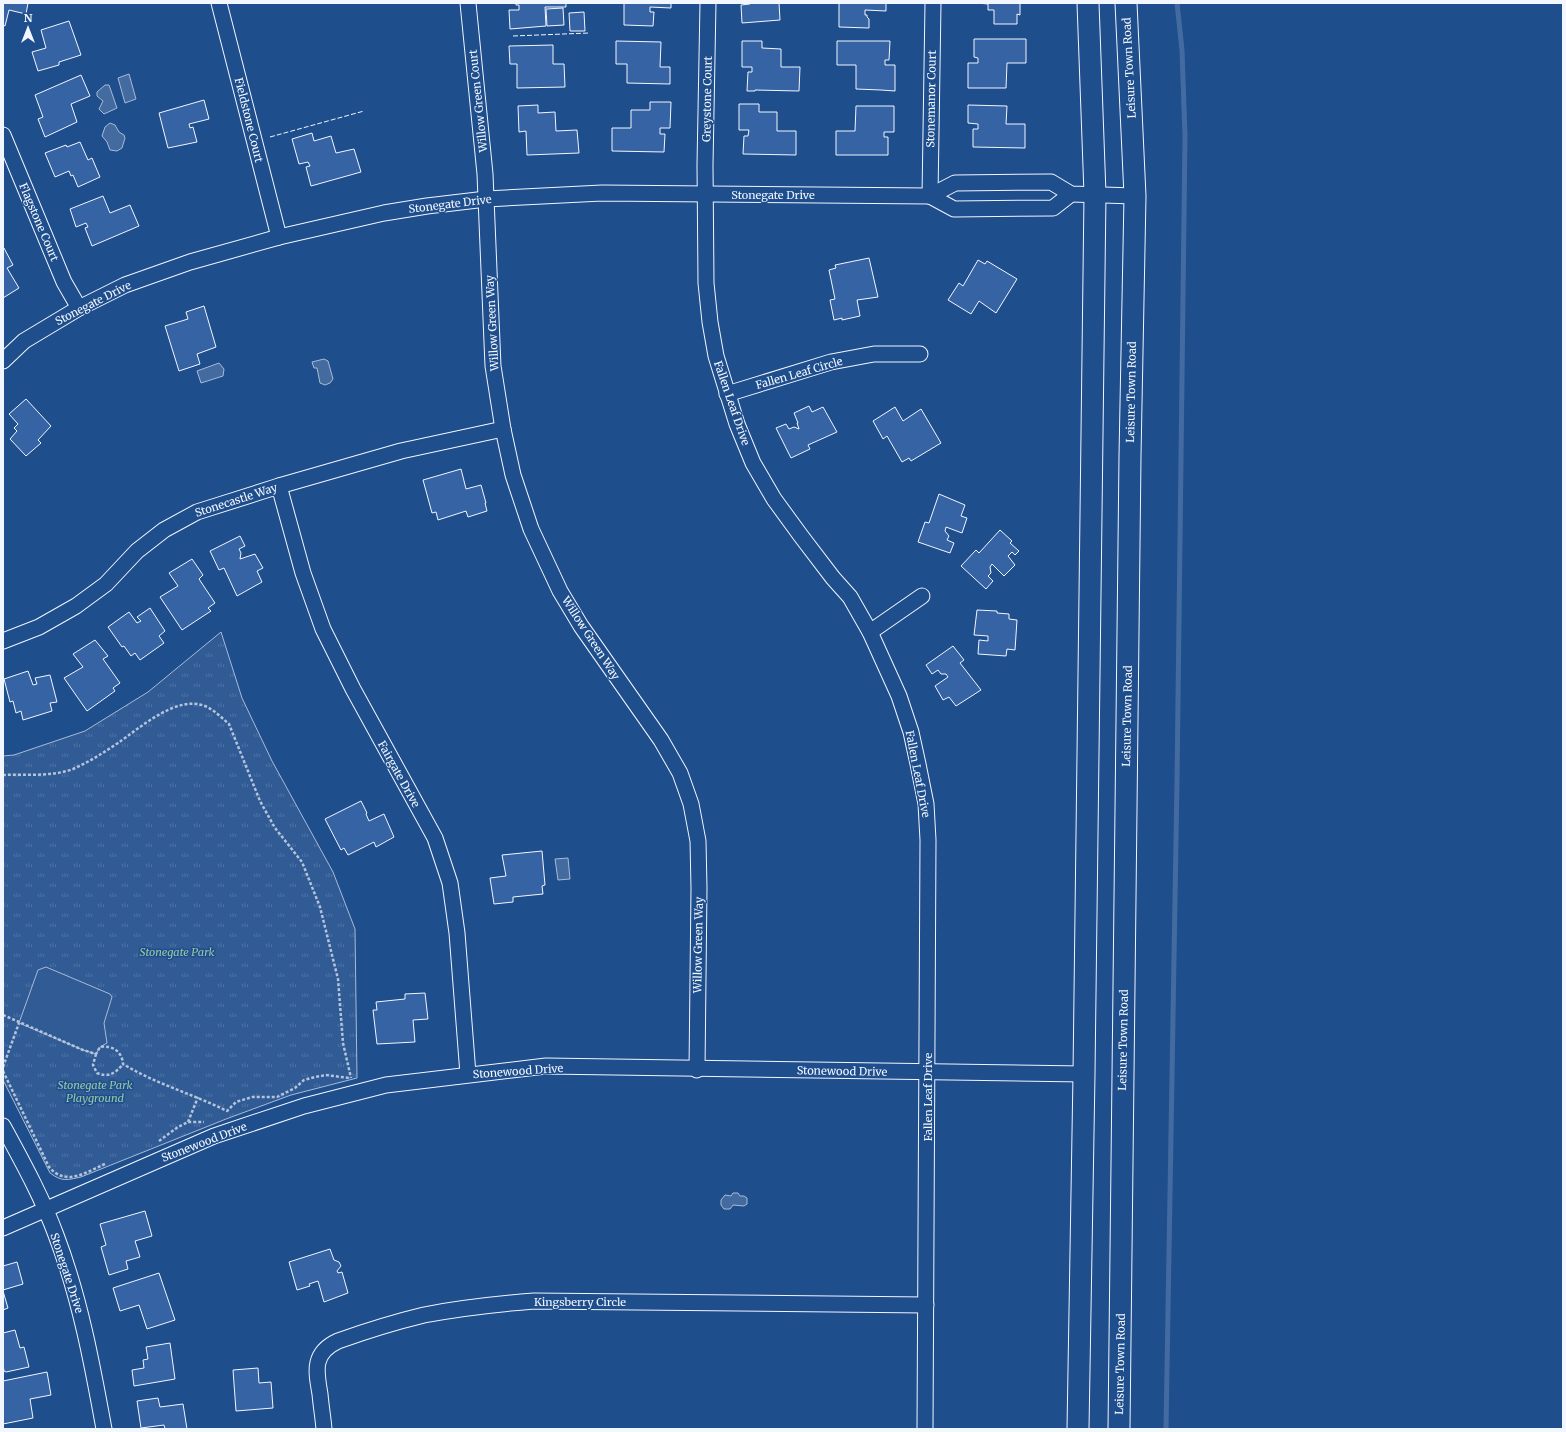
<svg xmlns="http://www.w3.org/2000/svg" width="1566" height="1432" font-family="Merriweather,serif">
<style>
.grass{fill:url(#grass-tufts);stroke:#a8bbd7}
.pitch{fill:#305b95;stroke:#a8bbd7}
.water{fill:#446ba0;stroke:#a8bbd7}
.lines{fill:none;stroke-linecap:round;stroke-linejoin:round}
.stream{stroke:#446ba0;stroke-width:5}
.building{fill:#3563a3;stroke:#f2f6ff}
.street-casing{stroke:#f2f6ff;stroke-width:17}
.secondary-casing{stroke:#f2f6ff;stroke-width:23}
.path{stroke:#b3c4dc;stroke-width:2.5;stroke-dasharray:3 2;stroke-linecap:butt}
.street{stroke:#1f4e8c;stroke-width:15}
.secondary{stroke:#1f4e8c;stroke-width:21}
.fence{stroke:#f2f6ff;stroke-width:1;stroke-dasharray:5 2;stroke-linecap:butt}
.labels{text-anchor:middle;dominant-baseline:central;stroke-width:3;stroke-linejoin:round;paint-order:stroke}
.street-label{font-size:11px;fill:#f2f6ff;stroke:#1f4e8c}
.park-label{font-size:11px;font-style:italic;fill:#97c8a6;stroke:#1f4e8c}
</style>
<defs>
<pattern id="grass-tufts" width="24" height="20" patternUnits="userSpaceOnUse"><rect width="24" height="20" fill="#305b95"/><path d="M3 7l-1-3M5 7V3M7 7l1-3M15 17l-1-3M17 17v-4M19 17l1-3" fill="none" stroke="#4e73a5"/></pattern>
</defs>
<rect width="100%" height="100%" fill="#1f4e8c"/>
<path class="grass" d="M221 632 242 698 272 761 333 872 355 929 357 1078 291 1095 226 1119 81 1177C67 1180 62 1182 50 1173L3 1080V756L14 755 85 731 148 692Z"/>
<polygon class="pitch" points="46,967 110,994 112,997 104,1023 107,1043 100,1047 96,1054 83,1050 19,1023 38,970"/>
<g class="water">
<polygon points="129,74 136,99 125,103 118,78"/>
<polygon points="105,85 109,85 117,108 104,114 99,109 103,101 97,96 97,92"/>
<polygon points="110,123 115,125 119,132 124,135 125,138 122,148 117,151 110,150 107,142 102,136 105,127"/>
<polygon points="324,359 328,361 333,379 330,383 325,385 320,383 317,368 314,368 312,362"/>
<polygon points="219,363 224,369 223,376 201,383 197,371"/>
<polygon points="568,858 570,879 558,880 555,859"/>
<polygon points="733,1193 738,1193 740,1196 744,1196 747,1198 747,1204 744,1206 733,1205 730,1209 724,1209 721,1205 721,1200 725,1195 731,1196"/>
</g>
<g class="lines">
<polyline class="stream" points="1166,1429 1177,782 1185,136 1182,50 1177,3"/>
</g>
<g class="building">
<polygon points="3,3 28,3 26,14 9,10 5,26 3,25"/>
<polygon points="516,3 566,3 566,7 545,7 546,26 510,29 509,10 519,10 519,5 516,5"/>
<polygon points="624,3 671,3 671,8 650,7 650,12 654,12 653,26 624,25"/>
<polygon points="750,3 779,3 780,20 742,23 741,5 750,4"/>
<polygon points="839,3 886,3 886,11 865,10 865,15 867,15 867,17 869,19 869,28 839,27"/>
<polygon points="977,3 1020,3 1020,15 1017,14 1017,24 994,24 994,10 988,10 988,4"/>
<polygon points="563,8 564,25 547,26 546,9"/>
<polygon points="584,12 585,31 570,31 569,13"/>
<polygon points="69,21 81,55 59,62 59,65 38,71 32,52 46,48 41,30"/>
<polygon points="974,39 1026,39 1026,63 1007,63 1006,88 968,88 968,63 978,63 978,58 974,57"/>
<polygon points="616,41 661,42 660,67 670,67 670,84 627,83 627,64 616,64"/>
<polygon points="742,41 762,41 762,48 781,49 781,67 800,67 799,91 755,90 755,91 747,91 748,72 752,72 752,67 742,67"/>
<polygon points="837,41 890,41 889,60 885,60 885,65 895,65 895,91 881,90 856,89 856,65 837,65"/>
<polygon points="553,45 553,64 564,64 565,87 517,88 517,64 510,64 509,46"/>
<polygon points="81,75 90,96 71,104 77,122 45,137 38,119 43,117 35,95"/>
<polygon points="204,100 209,119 189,124 190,128 193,127 197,142 168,148 159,113"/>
<polygon points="650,102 671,102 670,128 660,128 660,134 665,134 664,152 612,151 612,128 631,128 631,110 650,110"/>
<polygon points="739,104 759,104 759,112 777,112 777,131 796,131 796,155 743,154 744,136 748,136 749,130 739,130"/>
<polygon points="538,105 538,113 555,112 556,131 577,130 579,153 527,155 526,131 519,132 518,106"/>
<polygon points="968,105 1007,106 1006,124 1025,124 1025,148 973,147 973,129 978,129 978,124 968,123"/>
<polygon points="856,106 894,106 894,132 884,132 884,137 888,137 888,155 836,155 836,131 855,131"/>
<polygon points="312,133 314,141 331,136 336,153 354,149 361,172 311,186 306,167 310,166 308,162 299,164 292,139"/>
<polygon points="80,142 88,160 92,158 100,177 78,187 73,175 71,176 69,171 55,177 45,153 66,145 67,147"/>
<polygon points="103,196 110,213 130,205 139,226 92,246 85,228 88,227 86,223 76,227 70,209"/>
<polygon points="4,248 13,265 7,268 19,288 3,298 3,249"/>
<polygon points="869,258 878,297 857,300 860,316 842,320 842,318 834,320 830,300 835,299 829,270 836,268 835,265"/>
<polygon points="978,260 985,264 987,261 1017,279 996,313 979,301 971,314 948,300 959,283 963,286"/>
<polygon points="204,306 216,347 197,354 200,364 179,371 165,326 188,319 186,312"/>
<polygon points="26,399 51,426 38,440 41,443 26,456 10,439 17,431 14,428 18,424 9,414"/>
<polygon points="809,406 812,412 823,407 837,432 808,445 810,449 791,458 776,428 786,424 789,429 794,427 799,429 797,423 798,423 794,413"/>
<polygon points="895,407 903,421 921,409 941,443 911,461 909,458 902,462 887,436 883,439 873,421"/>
<polygon points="461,469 466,489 481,485 486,503 485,503 487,511 468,517 466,511 438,520 436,512 432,513 423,480"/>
<polygon points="939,494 965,505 961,516 967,518 962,533 946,527 945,531 949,536 947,540 954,543 950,553 918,542 925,522 929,523"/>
<polygon points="1000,530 1012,541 1010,543 1019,551 1015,555 1012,552 1008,556 1015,565 1004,576 992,564 990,567 991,573 988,576 993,581 986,589 961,566 976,550 979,553"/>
<polygon points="240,536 245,546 239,549 241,553 240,559 255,554 263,568 257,571 262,582 237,596 224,568 219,570 210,551"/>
<polygon points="192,559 203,575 199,579 215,603 208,608 211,611 182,630 160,597 178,586 169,573"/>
<polygon points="150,608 165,631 159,636 164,643 140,660 135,653 131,656 124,646 122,647 108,627 129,612 137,623 141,621 137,617"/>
<polygon points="977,610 997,611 997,613 1009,614 1009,619 1017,620 1015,650 1007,649 1006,656 978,654 979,640 988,641 988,636 974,635"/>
<polygon points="95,640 108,656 103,659 120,683 113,688 115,691 87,711 64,678 83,667 73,654"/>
<polygon points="953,646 964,660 960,663 981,690 956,706 949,697 943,700 935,686 948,677 946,674 941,674 938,670 932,674 926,665"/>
<polygon points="28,671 33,685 37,684 35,678 50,675 57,702 50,703 52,711 23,720 21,711 16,713 13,701 10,702 4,679"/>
<polygon points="361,801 367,813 366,814 369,821 384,814 394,837 376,847 374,842 348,855 344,848 341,850 325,819"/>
<polygon points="542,851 545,885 542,886 543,894 513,897 513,902 494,904 490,878 506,876 502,855"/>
<polygon points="425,993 428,1019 413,1020 415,1042 377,1044 373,1010 377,1010 376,1002 405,999 405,994"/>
<polygon points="145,1211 152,1236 135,1241 140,1257 126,1261 128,1269 109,1275 101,1247 106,1245 100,1224"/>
<polygon points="330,1249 334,1260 339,1262 341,1266 337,1271 338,1273 342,1272 348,1293 324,1302 318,1281 309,1284 310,1286 297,1290 289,1262"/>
<polygon points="17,1262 23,1284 3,1290 3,1266"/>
<polygon points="159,1273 175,1320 147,1329 139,1305 120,1311 113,1288"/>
<polygon points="3,1291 8,1308 3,1310"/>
<polygon points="15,1330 20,1348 24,1347 29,1367 6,1372 4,1371 3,1365 3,1333"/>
<polygon points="170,1343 175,1379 134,1386 132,1370 144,1368 143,1360 148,1359 146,1347"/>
<polygon points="258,1368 259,1383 271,1382 273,1408 236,1411 233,1370"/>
<polygon points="47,1372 51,1395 30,1399 33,1418 3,1424 3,1381"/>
<polygon points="158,1398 160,1407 183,1404 187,1429 165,1429 164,1425 141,1428 137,1401"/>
</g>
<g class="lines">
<g class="street-casing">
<g id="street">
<polyline points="219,3 279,237"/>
<polyline points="468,3 485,174 493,366 503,429 513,475 531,529 560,591 581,626 661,740 680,773 691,804 698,841 699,888 697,1070"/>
<polyline points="708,3 705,165 706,283 710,322 716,356 737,424 753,463 774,499 801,536 833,578 850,597 870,632 899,696 911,732 918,764 926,804 928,840 925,1429"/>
<polyline points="3,135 64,282 79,308"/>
<polyline points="930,196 933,3"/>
<polyline points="930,196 954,209 1053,208 1071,194"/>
<polyline points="3,361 24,341 79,308 125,285 190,262 279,237 384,213 427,206 486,199 602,193 930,196 955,183 1051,182 1071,194 1135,196"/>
<polyline points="727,394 831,362 874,354 920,354"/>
<polyline points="279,486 303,573 323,629 353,689 435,838 450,883 457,933 468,1074"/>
<polyline points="870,632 922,596"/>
<polyline points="3,641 39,627 76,606 106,584 137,551 164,530 197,512 279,486 401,451 503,429"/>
<path d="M3 1126C22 1161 42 1197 56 1235 80 1298 92 1363 104 1429"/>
<polyline points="3,1228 214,1136 304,1106 386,1085 546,1066 1084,1074"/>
<path d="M324 1429C323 1417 321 1406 320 1394 316 1371 312 1353 338 1341 366 1331 395 1322 424 1315 460 1308 497 1304 534 1301L926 1305"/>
</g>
</g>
<g class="secondary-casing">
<g id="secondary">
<polyline points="1078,1429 1084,1074 1095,194 1088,3"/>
<polyline points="1119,1429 1130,456 1135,196 1126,3"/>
</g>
</g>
<g class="path">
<path d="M3 775C25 774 52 777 73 769 89 762 103 753 118 743 140 728 178 693 207 707 215 711 222 718 229 724L260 801 275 828 302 862 320 907 338 979 343 1043 351 1078"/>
<path d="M3 1015 83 1050 96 1054 100 1047C112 1045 122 1051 123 1064 156 1084 193 1094 227 1111L236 1102 252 1097H277L295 1088 304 1080 315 1077 326 1075 349 1078"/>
<path d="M96 1054 93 1065 97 1073C108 1078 116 1073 123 1064"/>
<polyline points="3,1067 19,1023"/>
<path d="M3 1071 49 1167C66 1187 86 1172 105 1164"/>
<polyline points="188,1122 198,1097"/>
<polyline points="159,1141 178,1127 188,1122 204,1122"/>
</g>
<use href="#street" class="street"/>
<use href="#secondary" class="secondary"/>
<g class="fence">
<polyline points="513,36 589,33"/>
<polyline points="270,137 364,111"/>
</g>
</g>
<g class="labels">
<g class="street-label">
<text transform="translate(1129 68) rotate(-93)">Leisure Town Road</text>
<text transform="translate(707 99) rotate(-89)">Greystone Court</text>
<text transform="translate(931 99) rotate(-89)">Stonemanor Court</text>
<text transform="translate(478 101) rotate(-96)">Willow Green Court</text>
<text transform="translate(249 120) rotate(76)">Fieldstone Court</text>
<text x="773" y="195">Stonegate Drive</text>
<text transform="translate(450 204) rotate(-7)">Stonegate Drive</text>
<text transform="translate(39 222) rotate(67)">Flagstone Court</text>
<text transform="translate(93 303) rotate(-27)">Stonegate Drive</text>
<text transform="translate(492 323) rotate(-93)">Willow Green Way</text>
<text transform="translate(799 373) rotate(-16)">Fallen Leaf Circle</text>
<text transform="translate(1131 392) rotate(-89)">Leisure Town Road</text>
<text transform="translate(732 403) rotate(71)">Fallen Leaf Drive</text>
<text transform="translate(236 500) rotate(-18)">Stonecastle Way</text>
<text transform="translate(591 638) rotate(57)">Willow Green Way</text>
<text transform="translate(1127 716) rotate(-89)">Leisure Town Road</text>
<text transform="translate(399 774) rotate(61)">Fairgate Drive</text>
<text transform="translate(918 774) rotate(79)">Fallen Leaf Drive</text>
<text transform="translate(698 945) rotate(-89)">Willow Green Way</text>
<text transform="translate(1123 1040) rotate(-89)">Leisure Town Road</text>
<text transform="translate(518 1071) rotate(-4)">Stonewood Drive</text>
<text transform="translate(842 1071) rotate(1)">Stonewood Drive</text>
<text transform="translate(928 1097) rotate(-90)">Fallen Leaf Drive</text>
<text transform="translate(204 1142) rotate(-21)">Stonewood Drive</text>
<text transform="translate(67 1273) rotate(72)">Stonegate Drive</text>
<text x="580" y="1302">Kingsberry Circle</text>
<text transform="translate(1120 1364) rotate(-89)">Leisure Town Road</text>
</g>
<g class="park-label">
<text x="177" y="952">Stonegate Park</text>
<text x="95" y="1085">Stonegate Park<tspan x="95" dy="13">Playground</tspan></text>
</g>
</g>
<rect width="1566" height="1432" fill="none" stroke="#f2f6ff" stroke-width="8"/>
<g transform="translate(28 28)" stroke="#1f4e8c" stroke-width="3" paint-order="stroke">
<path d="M0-3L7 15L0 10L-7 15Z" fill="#f2f6ff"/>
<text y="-6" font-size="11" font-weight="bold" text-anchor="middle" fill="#f2f6ff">N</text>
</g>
</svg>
